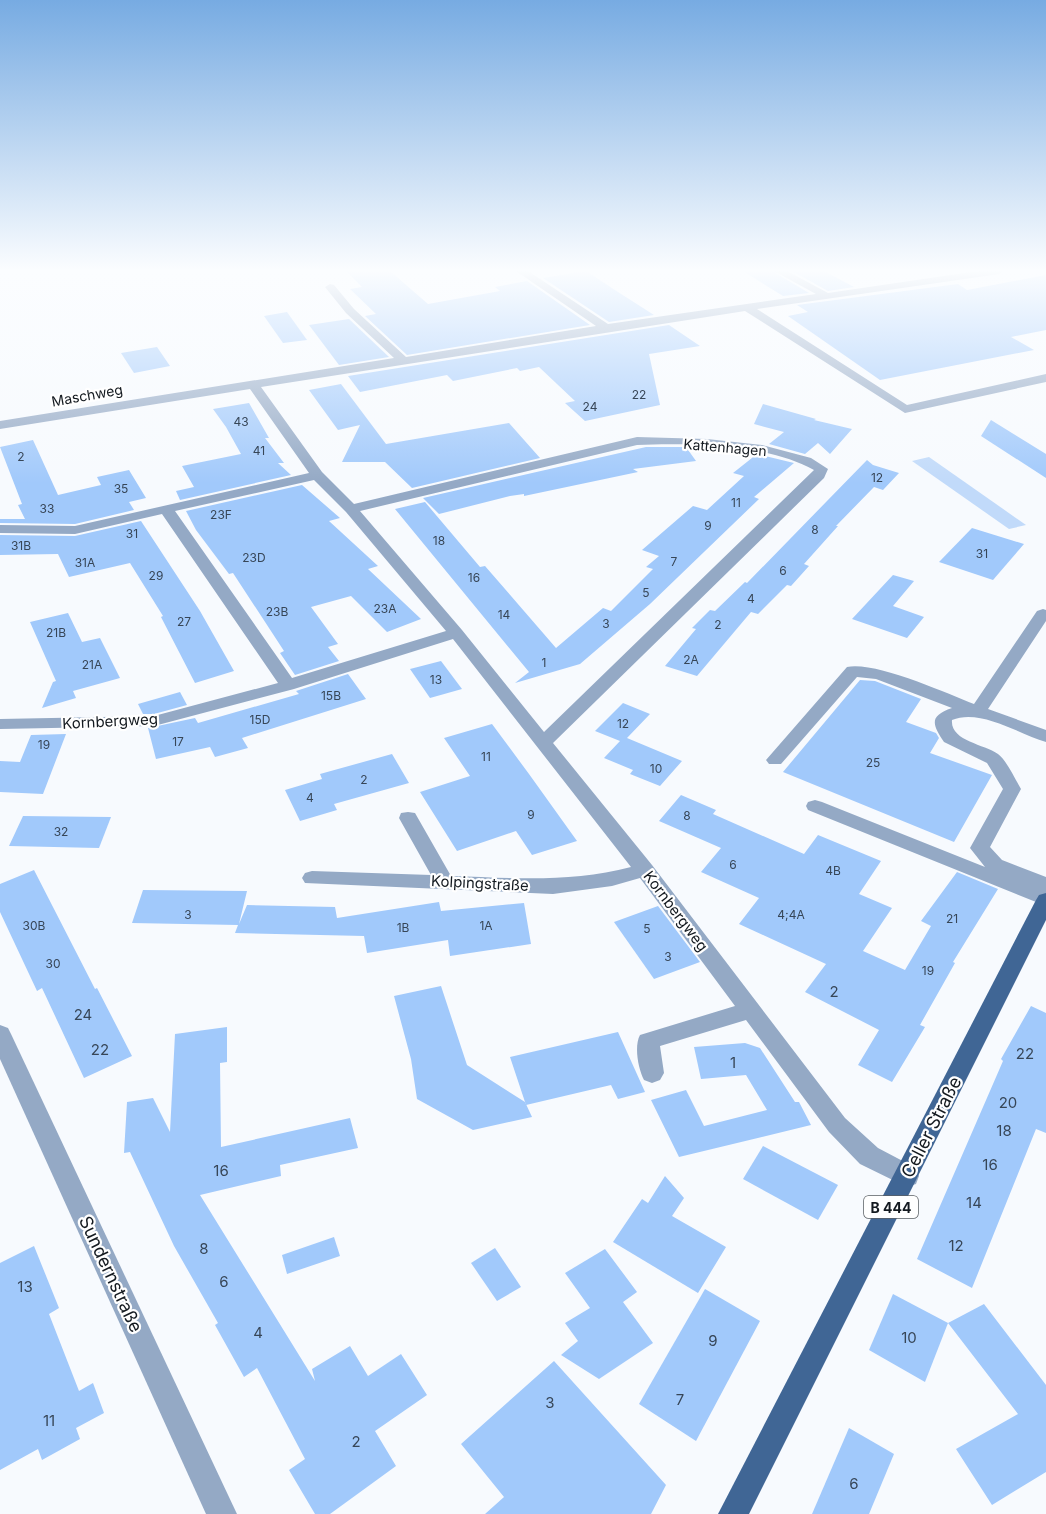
<svg xmlns="http://www.w3.org/2000/svg" width="1046" height="1514" font-family="Inter,sans-serif">
<style>
.green{fill:#c1dafa}
.building{fill:#a1c9fb}
.lines{fill:none;stroke-linecap:round;stroke-linejoin:round}
.minor{fill:#94a9c5;fill-rule:evenodd}
.major{fill:#406695;fill-rule:evenodd}
.labels{text-anchor:middle;dominant-baseline:central;stroke-width:4.5;stroke-linejoin:round;paint-order:stroke}
.number-label{font-size:12px;fill:#374657}
.far-street-label{font-size:14px;fill:#141a20;stroke:#fff}
.shield{fill:#fff;stroke:#5a5f63;stroke-width:1.5}
.shield-label{font-size:14px;font-weight:bold;fill:#141a20}
.street-label{font-size:15px;fill:#141a20;stroke:#fff}
.near-number-label{font-size:15px;fill:#374657}
.near-street-label{font-size:18px;fill:#141a20;stroke:#fff}
</style>
<rect width="100%" height="100%" fill="#f7fafe"/>
<polygon class="green" points="929,457 1026,525 1009,529 912,461"/>
<g class="building">
<polygon points="346,271 390,271 428,304 500,291 495,287 527,281 590,325 407,355 365,316 376,314 350,289 362,287"/>
<polygon points="586,271 618,292 654,315 609,322 543,278"/>
<polygon points="743,271 772,271 809,293 783,296"/>
<polygon points="792,271 824,271 854,287 828,291"/>
<polygon points="1046,275 1046,330 1011,337 1034,350 880,380 788,316 808,312 797,305 958,284 967,290"/>
<polygon points="287,312 307,340 283,343 264,316"/>
<polygon points="349,319 389,357 339,365 309,325"/>
<polygon points="669,325 700,346 649,354 660,405 585,421 565,403 575,401 539,367 520,371 517,368 453,381 447,375 360,392 348,376"/>
<polygon points="157,347 170,366 134,373 121,353"/>
<polygon points="341,384 386,444 509,423 540,458 412,488 385,462 342,462 360,425 338,430 309,390"/>
<polygon points="249,403 269,438 265,438 284,463 278,463 291,475 180,500 176,491 194,487 182,466 241,454 226,427 213,409"/>
<polygon points="763,404 816,419 814,420 852,429 830,454 818,443 805,454 769,444 784,432 754,424"/>
<polygon points="991,420 1046,454 1046,478 981,436"/>
<polygon points="33,440 58,495 101,485 97,477 129,470 146,498 129,502 134,510 75,524 0,523 0,519 25,519 18,505 22,504 0,447"/>
<polygon points="646,447 686,447 696,461 633,469 638,472 524,496 524,494 510,496 439,514 423,498"/>
<polygon points="757,454 794,463 754,497 759,499 650,604 580,664 515,683 529,672 395,509 425,502 480,567 485,566 556,648 603,608 611,611 653,569 646,567 659,556 642,550 693,506 707,510 744,476 733,473"/>
<polygon points="867,460 873,465 899,473 883,490 874,487 836,526 838,526 804,564 809,566 791,586 787,585 758,614 751,612 697,676 665,666 696,629 692,628 710,610 715,611 745,582 747,583"/>
<polygon points="302,485 340,518 329,521 378,566 368,569 421,619 387,632 351,596 311,607 338,644 328,647 339,661 295,675 280,653 284,651 233,573 229,574 196,530 186,511"/>
<polygon points="141,521 200,611 234,671 195,683 161,617 163,616 130,563 69,577 58,554 0,555 0,535 75,536"/>
<polygon points="972,528 1024,544 993,580 939,562"/>
<polygon points="893,575 914,581 893,606 924,617 907,638 852,619"/>
<polygon points="68,613 82,642 100,638 120,678 73,691 76,698 42,708 53,682 56,681 30,622"/>
<polygon points="441,661 462,689 430,698 410,669"/>
<polygon points="348,674 366,699 242,738 248,748 215,757 210,747 156,759 148,728 195,718 198,723 299,694 296,691"/>
<polygon points="860,680 875,681 921,699 906,722 936,733 939,738 930,753 992,775 954,842 783,772"/>
<polygon points="180,692 187,705 154,714 143,714 138,704"/>
<polygon points="623,703 650,714 627,738 682,761 660,786 630,774 633,770 604,758 620,741 595,731"/>
<polygon points="492,724 529,774 577,841 532,855 516,831 457,851 420,792 470,776 444,738"/>
<polygon points="66,734 43,794 0,792 0,761 20,762 31,735"/>
<polygon points="392,754 409,783 334,804 337,810 300,821 285,790 322,779 320,774"/>
<polygon points="681,795 716,810 713,814 804,854 818,835 881,861 859,894 892,908 863,951 905,970 931,926 921,921 957,872 998,889 953,962 955,963 920,1025 925,1027 892,1082 858,1065 879,1030 805,992 826,964 739,924 759,898 701,872 721,848 659,821"/>
<polygon points="23,816 111,817 99,848 9,846"/>
<polygon points="34,870 95,989 97,988 132,1056 84,1078 42,988 37,991 0,912 0,884"/>
<polygon points="143,890 247,891 239,924 247,905 335,907 337,918 439,902 441,911 524,903 531,944 450,956 448,940 367,953 364,936 235,933 238,925 132,923"/>
<polygon points="658,906 700,962 654,979 614,922"/>
<polygon points="441,986 467,1065 525,1102 532,1117 473,1130 417,1099 411,1059 394,996"/>
<polygon points="1031,1006 1046,1013 1046,1133 1036,1129 972,1288 917,1259 1003,1061 1001,1059"/>
<polygon points="227,1027 227,1062 220,1063 221,1147 350,1118 358,1148 280,1165 281,1176 200,1195 315,1381 312,1369 350,1346 368,1376 401,1354 427,1395 375,1431 396,1466 330,1514 315,1514 289,1470 305,1459 257,1368 244,1377 215,1325 218,1323 174,1246 130,1152 124,1153 127,1102 153,1098 170,1132 175,1034"/>
<polygon points="618,1032 645,1092 618,1099 611,1085 526,1105 510,1057"/>
<polygon points="745,1043 760,1048 795,1102 799,1102 811,1125 679,1157 651,1100 686,1090 704,1126 767,1110 746,1075 701,1079 694,1047"/>
<polygon points="763,1146 838,1185 818,1220 743,1179"/>
<polygon points="665,1176 684,1198 672,1216 726,1247 698,1293 613,1242 642,1199 648,1203"/>
<polygon points="334,1237 340,1256 287,1274 282,1255"/>
<polygon points="34,1246 59,1308 49,1314 79,1391 93,1383 104,1413 76,1428 80,1439 42,1460 38,1449 0,1470 0,1263"/>
<polygon points="495,1248 521,1287 497,1301 471,1263"/>
<polygon points="605,1249 637,1292 623,1302 653,1343 599,1379 561,1355 578,1341 565,1323 590,1308 565,1273"/>
<polygon points="705,1289 760,1321 696,1441 639,1404"/>
<polygon points="893,1294 948,1323 925,1382 869,1350"/>
<polygon points="984,1304 1046,1385 1046,1472 992,1505 956,1449 1018,1414 948,1323"/>
<polygon points="554,1361 666,1485 651,1514 485,1514 504,1497 461,1444"/>
<polygon points="849,1428 894,1454 869,1514 812,1514"/>
</g>
<g class="lines">
<g class="minor">
<path d="M516 271H528L608 324 816 294 774 271H787L828 293 978 271H1004L999 274 757 309 907 405 1046 374V382L905 413 745 311 261 387 322 472 354 504 637 437 707 439 762 445 811 458 828 469 824 478 553 743 652 865 845 1118 878 1148 916 1168 919 1176 916 1184 907 1187 860 1164 829 1132 746 1020 660 1046 664 1073 660 1080 652 1083 644 1080C638 1068 634 1046 640 1035L735 1006 640 878 612 886 553 894 305 883 302 878 305 873 312 871 431 875 399 818 401 813 408 812 415 813 451 876C513 878 571 883 631 867L453 639 294 689 154 726 0 729V719L154 716 278 683 162 514 75 534 0 533V525L75 526 309 473 250 389 0 429V421L394 358 346 313 325 287 330 284 334 285 354 309 406 357 596 326ZM637 445C690 443 767 444 814 470L544 732 462 630 360 511ZM314 480 346 512 446 631 292 678 175 511Z"/>
<path d="M1043 609 1046 610V621L988 709 1046 730V742C1019 734 980 708 952 720 950 741 984 744 998 754 1007 761 1015 779 1021 789L990 847 1002 860 1046 877V906L808 810 806 806 808 802 815 800 822 802 985 867 970 848 1003 789 987 763 944 742C932 724 929 716 952 708L876 679 857 677 781 764H769L766 760 847 667C875 661 946 693 974 704L1037 611Z"/>
<polygon points="0,1025 8,1028 11,1034 237,1514 206,1514 0,1059"/>
</g>
<polygon class="major" points="1046,893 1046,920 749,1514 718,1514 1036,900 1039,895"/>
</g>
<linearGradient id="sky" x2="0" y2="1"><stop stop-color="#77abe2"/><stop offset="0.56" stop-color="#fbfdff"/><stop offset="1" stop-color="#fbfdff" stop-opacity="0"/></linearGradient>
<rect width="1046" height="483" fill="url(#sky)"/>
<g class="labels">
<g class="number-label">
<text x="639" y="394">22</text>
<text x="590" y="406">24</text>
<text x="241" y="421">43</text>
<text x="259" y="450">41</text>
<text x="21" y="456">2</text>
<text x="877" y="477">12</text>
<text x="121" y="488">35</text>
<text x="736" y="502">11</text>
<text x="47" y="508">33</text>
<text x="221" y="514">23F</text>
<text x="708" y="525">9</text>
<text x="815" y="529">8</text>
<text x="132" y="533">31</text>
<text x="439" y="540">18</text>
<text x="21" y="545">31B</text>
<text x="982" y="553">31</text>
<text x="254" y="557">23D</text>
<text x="674" y="561">7</text>
<text x="85" y="562">31A</text>
<text x="783" y="570">6</text>
<text x="156" y="575">29</text>
<text x="474" y="577">16</text>
<text x="646" y="592">5</text>
<text x="751" y="598">4</text>
<text x="385" y="608">23A</text>
<text x="277" y="611">23B</text>
<text x="504" y="614">14</text>
<text x="184" y="621">27</text>
<text x="606" y="623">3</text>
<text x="718" y="624">2</text>
<text x="56" y="632">21B</text>
<text x="691" y="659">2A</text>
<text x="544" y="662">1</text>
<text x="92" y="664">21A</text>
<text x="436" y="679">13</text>
<text x="331" y="695">15B</text>
<text x="260" y="719">15D</text>
<text x="623" y="723">12</text>
<text x="178" y="741">17</text>
<text x="44" y="744">19</text>
<text x="486" y="756">11</text>
<text x="873" y="762">25</text>
<text x="656" y="768">10</text>
<text x="364" y="779">2</text>
<text x="310" y="797">4</text>
<text x="531" y="814">9</text>
<text x="687" y="815">8</text>
<text x="61" y="831">32</text>
<text x="733" y="864">6</text>
<text x="833" y="870">4B</text>
<text x="188" y="914">3</text>
<text x="791" y="914">4;4A</text>
<text x="952" y="918">21</text>
<text x="34" y="925">30B</text>
<text x="486" y="925">1A</text>
<text x="403" y="927">1B</text>
<text x="647" y="928">5</text>
<text x="668" y="956">3</text>
<text x="53" y="963">30</text>
<text x="928" y="970">19</text>
</g>
<g class="far-street-label">
<text transform="translate(87 395) rotate(-10)">Maschweg</text>
<text transform="translate(725 447) rotate(5)">Kattenhagen</text>
</g>
<rect class="shield" x="864" y="1196" width="54" height="22" rx="4.5"/>
<g class="shield-label">
<text x="891" y="1207">B 444</text>
</g>
<g class="street-label">
<text transform="translate(110 721) rotate(-3)">Kornbergweg</text>
<text transform="translate(480 883) rotate(3)">Kolpingstraße</text>
<text transform="translate(676 911) rotate(53)">Kornbergweg</text>
</g>
<g class="near-number-label">
<text x="834" y="991">2</text>
<text x="83" y="1014">24</text>
<text x="100" y="1049">22</text>
<text x="1025" y="1053">22</text>
<text x="733" y="1062">1</text>
<text x="1008" y="1102">20</text>
<text x="1004" y="1130">18</text>
<text x="990" y="1164">16</text>
<text x="221" y="1170">16</text>
<text x="974" y="1202">14</text>
<text x="956" y="1245">12</text>
<text x="204" y="1248">8</text>
<text x="224" y="1281">6</text>
<text x="25" y="1286">13</text>
<text x="258" y="1332">4</text>
<text x="909" y="1337">10</text>
<text x="713" y="1340">9</text>
<text x="680" y="1399">7</text>
<text x="550" y="1402">3</text>
<text x="49" y="1420">11</text>
<text x="356" y="1441">2</text>
<text x="854" y="1483">6</text>
</g>
<g class="near-street-label">
<text transform="translate(931 1127) rotate(-63)">Celler Straße</text>
<text transform="translate(111 1274) rotate(65)">Sundernstraße</text>
</g>
</g>
</svg>
